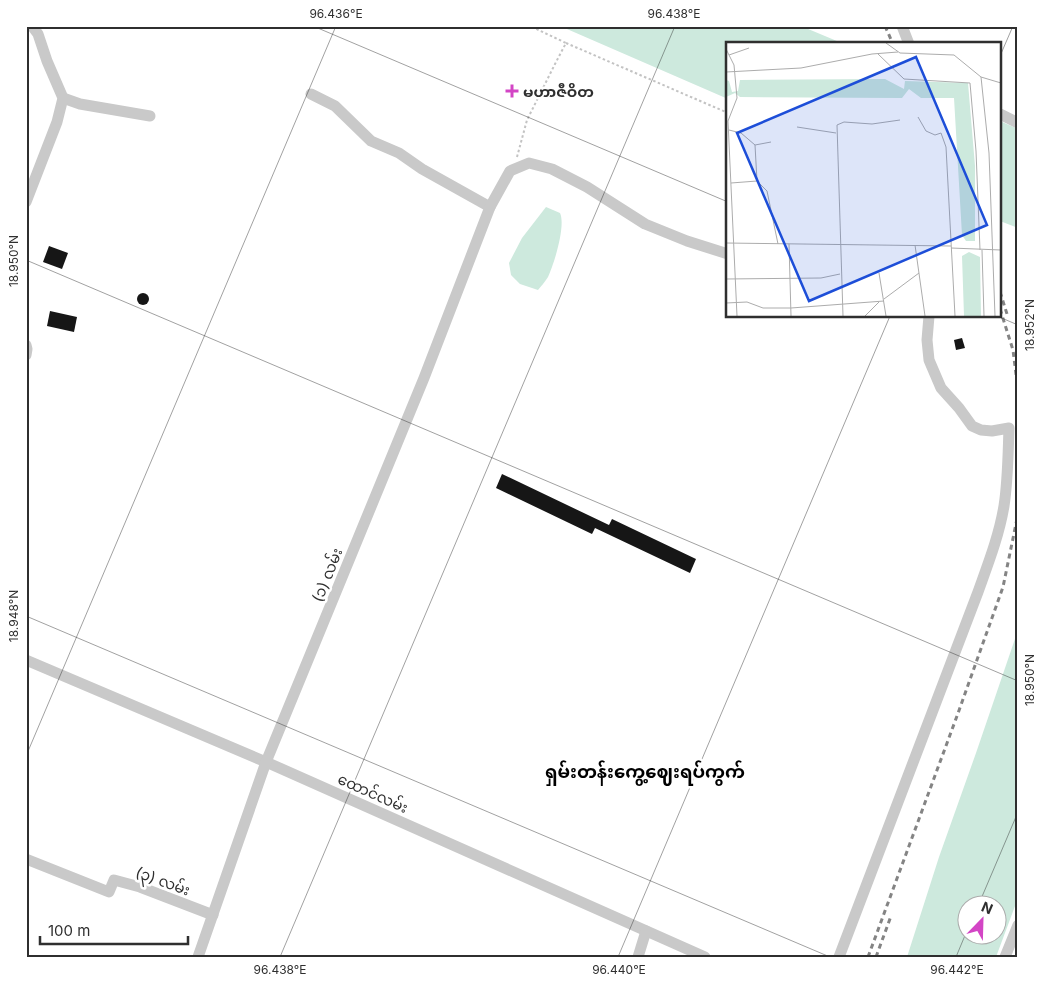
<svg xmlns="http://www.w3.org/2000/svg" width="1044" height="983" font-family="Inter,'Noto Sans Myanmar',sans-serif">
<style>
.water{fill:#cde9dd;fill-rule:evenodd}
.building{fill:#161616}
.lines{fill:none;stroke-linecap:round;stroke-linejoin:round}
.path{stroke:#c3c3c3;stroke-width:2;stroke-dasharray:2.5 2.5;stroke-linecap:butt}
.minor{stroke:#c9c9c9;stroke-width:11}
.rail{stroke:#848484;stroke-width:3;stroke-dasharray:5 4;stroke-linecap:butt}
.ticks{fill:none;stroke:#2f2f2f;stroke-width:1;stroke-opacity:0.45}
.poi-dot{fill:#d345c5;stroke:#fff;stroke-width:2}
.labels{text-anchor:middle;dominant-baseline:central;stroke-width:5;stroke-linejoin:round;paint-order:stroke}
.poi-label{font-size:15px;font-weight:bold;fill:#2f2f2f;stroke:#fff;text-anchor:start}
.street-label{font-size:15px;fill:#2f2f2f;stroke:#fff}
.quarter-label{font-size:18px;font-weight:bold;fill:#000;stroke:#fff}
.inset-road{fill:none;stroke:#acacac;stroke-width:1}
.view{fill:#1d4ed8;fill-opacity:0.15;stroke:#1d4ed8;stroke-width:2.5}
.inset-edge{fill:none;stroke:#2f2f2f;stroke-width:2.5}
.neatline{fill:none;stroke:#2f2f2f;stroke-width:2}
.ticks-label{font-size:12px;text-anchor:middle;fill:#2f2f2f}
</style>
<rect width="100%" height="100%" fill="#fff"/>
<g class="water">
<polygon points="560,26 801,26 844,44 728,44 728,99"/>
<polygon points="1000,121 1018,129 1018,228 1000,221"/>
<path d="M546 207 560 213C566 226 554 264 548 277 545 282 541 286 538 290L520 284 511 275 509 263 522 238Z"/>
<path d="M1018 630V898L996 957H907L939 857 976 753ZM966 906H996V936H966Z"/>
</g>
<g class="building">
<polygon points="49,246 68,253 62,269 43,262"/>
<circle cx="143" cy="299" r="6"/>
<polygon points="50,311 77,317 74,332 47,326"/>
<polygon points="962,338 965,348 956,350 954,340"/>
<polygon points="502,474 609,525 612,519 696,559 690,573 595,528 592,534 496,488"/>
</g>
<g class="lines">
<g class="path">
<polyline points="566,43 728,113"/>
<polyline points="517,157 527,120 555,64 566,43 530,26"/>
</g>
<g class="minor">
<polyline points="902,26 909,44"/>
<polyline points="311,94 335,106 371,141 399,153 422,169 490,207"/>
<polyline points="63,98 80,104 150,116"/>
<polyline points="1000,114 1018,123"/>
<polyline points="26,202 57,122 63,98 47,61 38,34 32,26"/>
<polyline points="26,345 27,349 26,355"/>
<polyline points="26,660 266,762 705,957"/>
<polyline points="26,859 109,892 114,880 140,887 213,915"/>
<polyline points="198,957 266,762 424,378 490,207 510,171 529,163 552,169 587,187 645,224 687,241 728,254"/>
<polyline points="638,957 646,931"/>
<path d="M839 957 978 592C988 564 999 536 1004 506 1008 480 1008 454 1009 428L992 431 981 430 972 426 959 408 941 388 929 360 927 340 929 316"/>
<polyline points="1005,957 1018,925"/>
</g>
<g class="rail">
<polyline points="885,26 893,44"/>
<polyline points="1000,292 1007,314"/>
<polyline points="1000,309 1013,350 1018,390"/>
<polyline points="868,957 957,716 1003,587 1018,514"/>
<polyline points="876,957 891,916"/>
</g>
</g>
<path class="ticks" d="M313 26 728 202M1000 56 1013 26M26 260 1018 681M997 316 1018 325M26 616 830 957M26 756 336 26M978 906 1018 812M280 957 675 26M618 957 890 316M956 957 966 933"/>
<path class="poi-dot" d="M509.5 83.5h5v5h5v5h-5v5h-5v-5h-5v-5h5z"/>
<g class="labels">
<g class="poi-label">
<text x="523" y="91">မဟာဇီဝိတ</text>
</g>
<g class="street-label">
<text transform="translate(327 575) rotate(-68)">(၁) လမ်း</text>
<text transform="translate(373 793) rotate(24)">ထောင်လမ်း</text>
<text transform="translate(163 881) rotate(20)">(၃) လမ်း</text>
</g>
<g class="quarter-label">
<text x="645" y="771">ရှမ်းတန်းကွေ့ဈေးရပ်ကွက်</text>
</g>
</g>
<g transform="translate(726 42)">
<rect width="275" height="275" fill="#fff"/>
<path d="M159 37 178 47 179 39 242 41 249 124V199H240L236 193 228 56H195L183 47 176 56 14 55 9 51 0 55V38L3 39 6 50 12 49 14 38ZM243 210 254 215 255 274H238L236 214Z" fill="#cde9dd"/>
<path class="inset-road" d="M160 1 174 11 228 13 255 35 263 111 269 274M0 7 8 23 11 56 2 79 11 274M146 12 172 10M152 12 178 37 244 41 250 109 254 208M3 13 23 6M0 30 75 26 146 12M255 35 275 41M192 75 200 89 209 93 215 91 220 105 229 274M71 85 110 91M3 88 15 91 29 103 31 139 41 149 52 202M29 103 45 100M5 141 31 139M0 201 225 204M63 202 65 274M189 203 199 274M225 206 275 208M256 208 258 274M153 231 160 274M0 237 95 236 114 232M158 257 193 231M0 261 21 260 37 266H65L158 259M117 274 111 83 118 80 146 82 174 78M139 274 153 260"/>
<path class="view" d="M190 15 261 183 83 259 11 91Z"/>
<rect width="275" height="275" class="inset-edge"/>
</g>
<rect width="1044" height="983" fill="none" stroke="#ffffff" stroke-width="55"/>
<g transform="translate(982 920) rotate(23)"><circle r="24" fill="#ffffff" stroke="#acacac"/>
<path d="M0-4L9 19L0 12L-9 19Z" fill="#d345c5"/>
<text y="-8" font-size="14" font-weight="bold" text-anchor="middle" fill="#2f2f2f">N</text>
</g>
<path d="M40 936v8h148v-8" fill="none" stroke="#2f2f2f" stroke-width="2.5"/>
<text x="48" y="936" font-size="15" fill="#2f2f2f" stroke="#ffffff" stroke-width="4" paint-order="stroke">100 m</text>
<rect x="28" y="28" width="988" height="928" class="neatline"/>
<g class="ticks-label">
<text x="336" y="18">96.436°E</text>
<text x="674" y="18">96.438°E</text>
<text transform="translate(14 261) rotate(-90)" y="4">18.950°N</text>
<text transform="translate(1030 325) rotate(-90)" y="4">18.952°N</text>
<text transform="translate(14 616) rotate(-90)" y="4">18.948°N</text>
<text transform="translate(1030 680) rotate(-90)" y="4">18.950°N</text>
<text x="280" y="974">96.438°E</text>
<text x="619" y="974">96.440°E</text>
<text x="957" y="974">96.442°E</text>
</g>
</svg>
